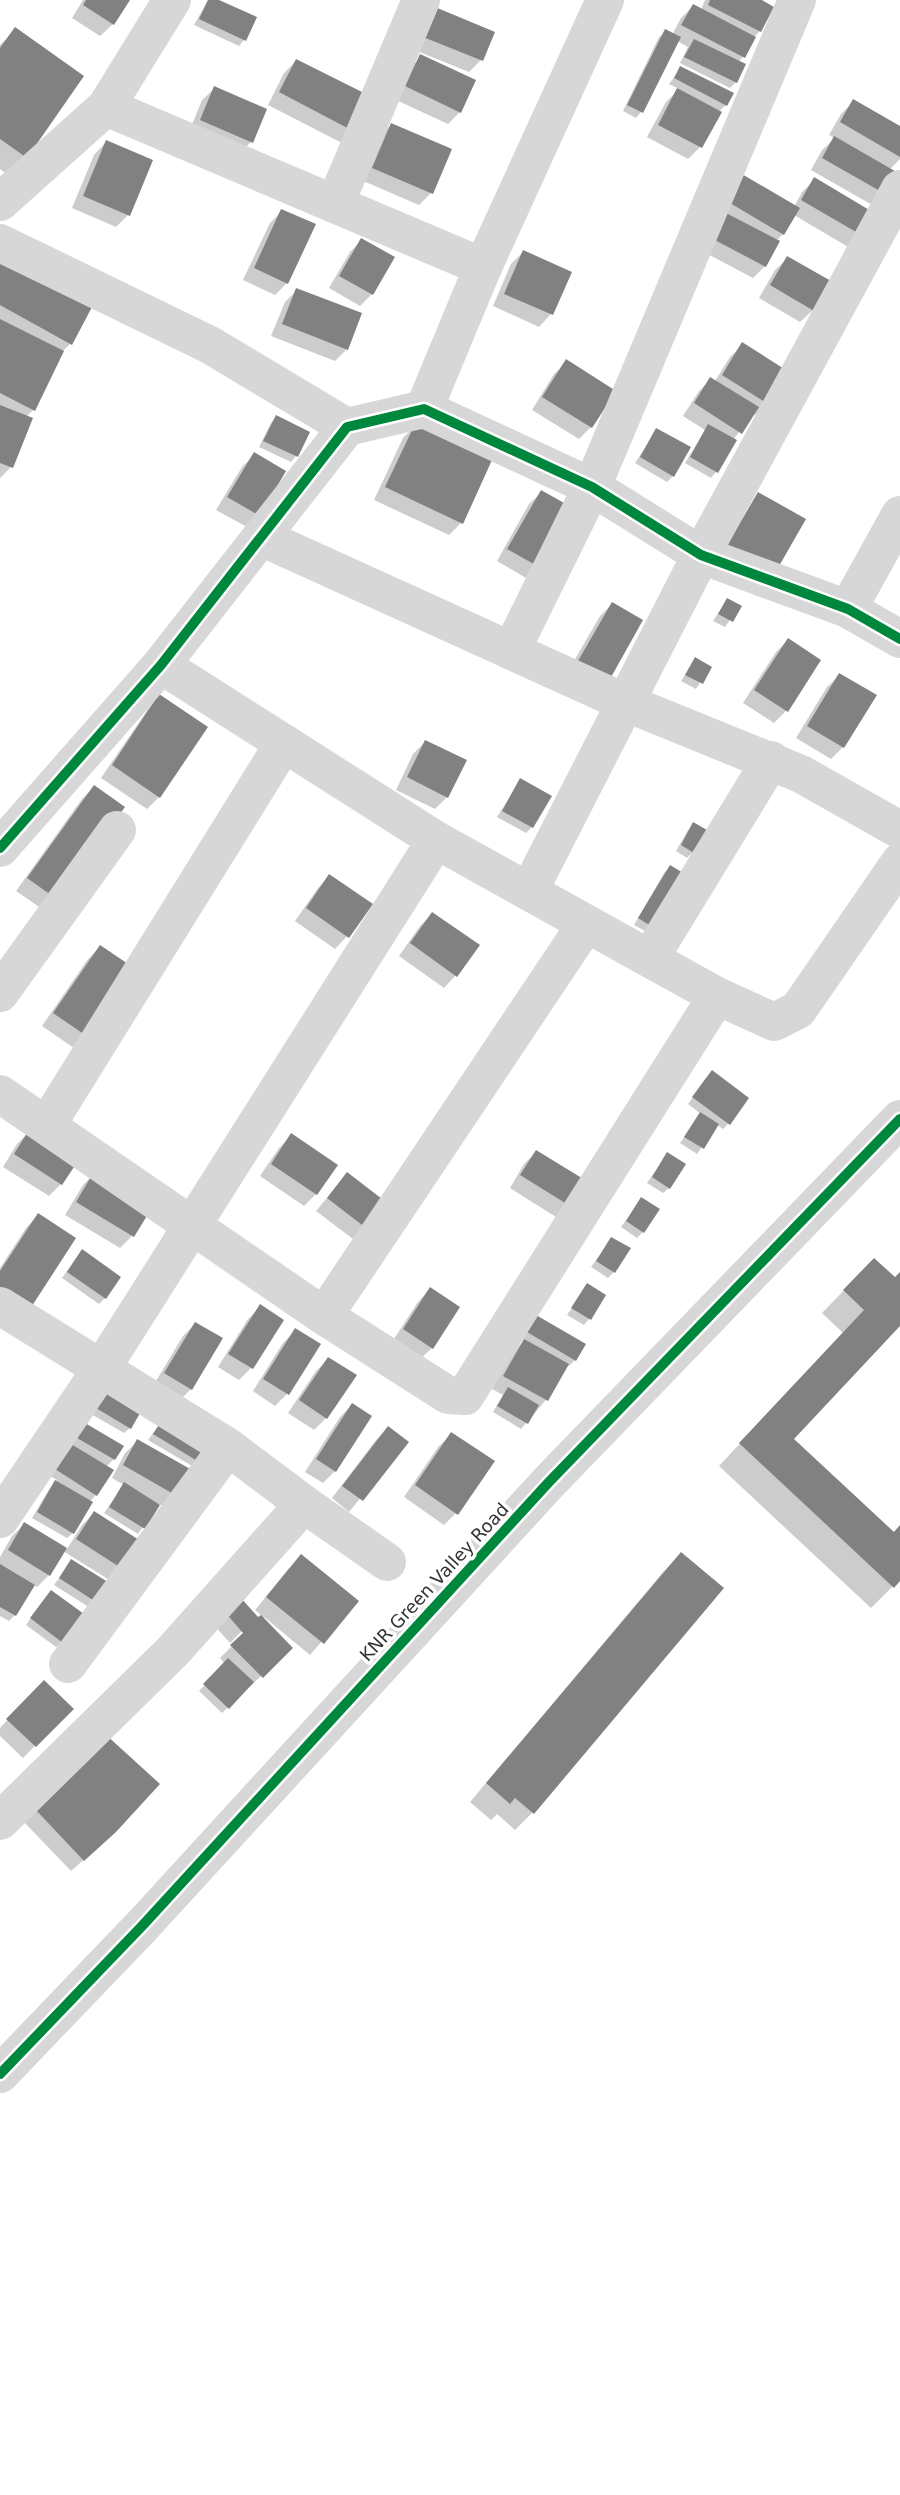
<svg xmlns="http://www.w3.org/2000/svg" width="900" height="2495" font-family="'DejaVu Sans',sans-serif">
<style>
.shadow{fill:#0003}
.building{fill:#818181}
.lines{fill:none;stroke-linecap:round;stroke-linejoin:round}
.minor{stroke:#d7d7d7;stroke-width:38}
.cycleway-casing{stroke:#fff;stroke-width:15}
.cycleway{stroke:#00873e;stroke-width:10}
.labels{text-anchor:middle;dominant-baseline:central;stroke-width:7;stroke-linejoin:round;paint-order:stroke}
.street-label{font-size:18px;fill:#333;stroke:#fff}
</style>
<rect width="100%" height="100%" fill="#fff"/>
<g class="shadow">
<polygon points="83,0 128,0 113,24 100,36 72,18"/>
<polygon points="208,0 214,0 244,40 239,46 194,25"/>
<polygon points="705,0 758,0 760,31 753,38 743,57 738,62 736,82 730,88 680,63 688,47 677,41 641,112 636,118 623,111 659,37 665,32 672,35 681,18 693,6 701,10"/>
<polygon points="423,21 481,60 469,72 412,49"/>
<polygon points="15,30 25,157 8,175 0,169 0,45"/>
<polygon points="421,57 460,112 448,124 394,99 409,69"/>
<polygon points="296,61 370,98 342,143 268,105 284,73"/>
<polygon points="681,68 726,105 718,112 700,147 688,159 647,137 666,102 679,89 669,84"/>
<polygon points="215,88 251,142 239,154 189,132 202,100"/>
<polygon points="853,102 900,128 900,159 889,170 874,206 811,170 822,150 835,138 829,135 841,114"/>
<polygon points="391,125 431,193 419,205 361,180 379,137"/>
<polygon points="106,142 128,215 116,227 72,208 94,155"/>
<polygon points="814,180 874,214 850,248 794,215 783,234 776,241 765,266 753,278 702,251 728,188 794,207 802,192"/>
<polygon points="282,211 287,283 275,295 243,280 270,223"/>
<polygon points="362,240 372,294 360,306 329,288 350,252"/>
<polygon points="523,252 570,273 551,314 539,327 493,306 511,264"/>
<polygon points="0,258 90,308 70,344 62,352 33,410 26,417 11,467 0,478"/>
<polygon points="788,258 813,310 800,322 759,298 775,270"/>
<polygon points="297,290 347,349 335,361 271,336 285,302"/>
<polygon points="743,344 767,403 755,415 753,414 733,440 716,472 711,478 685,463 705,430 683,416 699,391 711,379 715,381 730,357"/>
<polygon points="567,362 591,427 579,439 532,410 554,374"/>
<polygon points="276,417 296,456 291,462 259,447 271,423"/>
<polygon points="415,426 461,523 449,535 374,500 403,438"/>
<polygon points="657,430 673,476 667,482 635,463"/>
<polygon points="254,455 283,472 247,527 216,510 242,467"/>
<polygon points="542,492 571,509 526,578 497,561 529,504"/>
<polygon points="727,600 739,607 725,627 713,621"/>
<polygon points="612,604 641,621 567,673 600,616"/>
<polygon points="788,640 786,711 774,723 743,703 776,652"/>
<polygon points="695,660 710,667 696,689 681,681"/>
<polygon points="840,675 843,747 831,759 796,738 827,687"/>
<polygon points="160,697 159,797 147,809 101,778 148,709"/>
<polygon points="425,742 447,797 435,809 396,790 413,754"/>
<polygon points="521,780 532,827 526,833 497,817"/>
<polygon points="94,787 45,911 16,891 82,799"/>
<polygon points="694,824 693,852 687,858 676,851 688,830"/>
<polygon points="670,867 647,932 634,925 664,873"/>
<polygon points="330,876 347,936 335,949 295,921 318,888"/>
<polygon points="432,914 456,975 444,988 399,956 420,926"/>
<polygon points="100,947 132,969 74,1048 42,1026 88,959"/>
<polygon points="706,1078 728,1124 723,1129 717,1125 697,1154 680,1143 701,1114 688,1104"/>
<polygon points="29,1132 76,1162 61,1184 49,1196 3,1167 17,1144"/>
<polygon points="291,1136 316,1194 304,1206 260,1176 279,1148"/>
<polygon points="536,1152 583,1180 556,1217 510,1188 524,1164"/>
<polygon points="667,1154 669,1188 663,1193 647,1183"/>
<polygon points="96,1172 151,1206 132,1236 120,1248 65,1215 83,1185"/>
<polygon points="347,1174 384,1203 353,1239 316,1211"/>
<polygon points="641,1199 643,1232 637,1238 621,1227"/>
<polygon points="38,1215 0,1309 0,1268 26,1228"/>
<polygon points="612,1239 614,1272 608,1278 591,1267"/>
<polygon points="77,1257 105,1298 99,1304 62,1278"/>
<polygon points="900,1273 900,1323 791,1439 893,1533 900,1526 900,1579 871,1608 719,1466 843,1333 822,1313 852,1282 894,1279"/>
<polygon points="587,1286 589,1319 584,1325 567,1315"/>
<polygon points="430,1289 432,1348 419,1360 392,1342 418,1302"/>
<polygon points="261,1307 282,1321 251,1368 239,1380 218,1367 248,1319"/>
<polygon points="536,1317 575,1360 569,1366 567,1365 546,1400 521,1429 493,1412 503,1395 492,1389 512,1353 525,1340 522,1338"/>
<polygon points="195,1324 191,1389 179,1401 153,1386 183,1336"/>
<polygon points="295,1331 318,1345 287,1394 275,1406 253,1391 283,1343"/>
<polygon points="328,1359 326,1418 314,1430 288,1413 316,1371"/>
<polygon points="102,1393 130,1428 124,1433 91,1414"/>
<polygon points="352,1405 335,1471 323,1483 305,1472 340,1417"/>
<polygon points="159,1425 208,1446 192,1466 148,1440"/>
<polygon points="388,1428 406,1442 349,1512 332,1498 376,1440"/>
<polygon points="80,1431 114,1459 106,1467 96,1495 89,1502 73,1533 67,1538 32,1518 50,1488 57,1480 50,1476"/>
<polygon points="452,1434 456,1513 444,1525 404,1497 439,1446"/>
<polygon points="138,1441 176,1495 164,1507 159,1504 138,1534 104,1513 124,1485 112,1478 125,1453"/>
<polygon points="94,1513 144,1545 116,1584 63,1551 49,1575 37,1587 33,1584 15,1615 9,1621 0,1616 0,1557 12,1536 25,1524 67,1549 82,1525"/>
<polygon points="681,1554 533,1812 515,1830 497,1814 491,1820 470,1802 663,1572"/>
<polygon points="71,1561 97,1603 92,1609 54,1585"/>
<polygon points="289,1568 357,1601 310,1655 264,1617 262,1619 291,1648 222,1713 199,1691 225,1664 220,1658 250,1628 248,1625 230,1643 213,1624 225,1612 257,1620 262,1616 255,1610"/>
<polygon points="45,1598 62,1642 56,1647 26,1625"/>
<polygon points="44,1682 71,1709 23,1758 0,1736 0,1728"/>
<polygon points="92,1747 102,1844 71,1871 23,1821"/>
</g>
<g class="building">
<polygon points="86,0 130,0 114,25 83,5"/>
<polygon points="208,0 219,0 257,17 246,41 199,19"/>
<polygon points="710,0 762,0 774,7 761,32 708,5"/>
<polygon points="693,4 756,37 745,58 681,25"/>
<polygon points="435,7 495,32 483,61 423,37"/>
<polygon points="15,27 84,76 27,158 0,139 0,48"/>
<polygon points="665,29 681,37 643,113 627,105"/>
<polygon points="694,39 746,64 737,83 684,57"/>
<polygon points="420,54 476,80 461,113 405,86"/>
<polygon points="296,59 372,97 355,132 279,92"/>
<polygon points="680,66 734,93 727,106 674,78"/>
<polygon points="214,86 267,109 253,143 200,120"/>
<polygon points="677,88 722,112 702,148 658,125"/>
<polygon points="853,99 900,126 900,157 840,122"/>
<polygon points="391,123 452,149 433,194 372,168"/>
<polygon points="834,136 900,174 887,195 822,158"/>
<polygon points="106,140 153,160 130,216 83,196"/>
<polygon points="740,173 800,208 784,235 725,200"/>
<polygon points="814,177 876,214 863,236 801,200"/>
<polygon points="281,209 316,224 288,284 254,268"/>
<polygon points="726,213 780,241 766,267 713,239"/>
<polygon points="361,238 395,257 373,295 339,276"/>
<polygon points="523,250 572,272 553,315 504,294"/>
<polygon points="0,256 92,307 72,345 0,305"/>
<polygon points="787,256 831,281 814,311 770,285"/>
<polygon points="296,288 362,313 348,350 282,324"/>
<polygon points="0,319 64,351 35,411 0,393"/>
<polygon points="742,342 789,372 768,404 722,375"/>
<polygon points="566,359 616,391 592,428 542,397"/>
<polygon points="710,377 759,407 742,434 694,403"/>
<polygon points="0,405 33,418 13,468 0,463"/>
<polygon points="276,415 310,432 298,457 263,441"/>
<polygon points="415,424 492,460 463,524 385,487"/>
<polygon points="708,424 737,440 718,473 690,457"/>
<polygon points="656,428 691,447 674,477 640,457"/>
<polygon points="254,452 286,471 260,516 227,497"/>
<polygon points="541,490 573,508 539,567 507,549"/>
<polygon points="758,492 806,519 775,573 727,545"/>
<polygon points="727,598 742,606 733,622 718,614"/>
<polygon points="612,602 643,620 610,679 578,661"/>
<polygon points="788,638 821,660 788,712 754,690"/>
<polygon points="695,657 712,667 703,684 685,675"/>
<polygon points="839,673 877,695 844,748 807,726"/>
<polygon points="159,694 208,727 160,798 112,765"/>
<polygon points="425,740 467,760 448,798 407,777"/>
<polygon points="520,778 552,796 533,828 502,811"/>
<polygon points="94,785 125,807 58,900 27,878"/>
<polygon points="693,822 707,830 694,853 681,845"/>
<polygon points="670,865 685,874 654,928 638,918"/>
<polygon points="329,874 373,904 349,938 306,908"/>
<polygon points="432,912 480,945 457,977 410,943"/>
<polygon points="100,945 134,968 88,1037 53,1013"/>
<polygon points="712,1070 749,1098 730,1125 692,1097"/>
<polygon points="700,1112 719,1124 704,1149 684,1137"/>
<polygon points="29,1130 78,1161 62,1185 14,1154"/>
<polygon points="291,1133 338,1165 317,1195 271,1164"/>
<polygon points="536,1150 585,1180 570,1206 520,1175"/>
<polygon points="667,1152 686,1164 670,1189 652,1177"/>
<polygon points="95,1170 153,1206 134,1237 76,1202"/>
<polygon points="347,1172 386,1202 366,1228 327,1198"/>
<polygon points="641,1197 660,1209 644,1233 626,1221"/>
<polygon points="38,1213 76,1238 30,1309 0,1289 0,1271"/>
<polygon points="611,1237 631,1248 615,1273 596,1261"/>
<polygon points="82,1249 121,1277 106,1299 67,1272"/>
<polygon points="874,1258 895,1277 900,1272 900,1326 794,1439 894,1532 900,1525 900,1581 894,1588 739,1443 864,1310 843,1290"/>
<polygon points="587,1283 606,1295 591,1320 571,1308"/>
<polygon points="430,1287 460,1307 433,1349 403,1329"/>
<polygon points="260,1304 284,1320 253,1369 228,1354"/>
<polygon points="536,1315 586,1344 576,1361 527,1332"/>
<polygon points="195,1322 223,1338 192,1390 164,1373"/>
<polygon points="295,1328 321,1344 289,1395 263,1379"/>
<polygon points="524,1339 569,1364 548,1401 503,1376"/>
<polygon points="328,1357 357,1375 327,1419 299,1400"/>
<polygon points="108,1385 144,1406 131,1429 96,1408"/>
<polygon points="508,1387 539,1405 528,1424 497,1406"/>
<polygon points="352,1403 372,1416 336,1472 316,1459"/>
<polygon points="164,1417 210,1445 199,1462 153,1434"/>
<polygon points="85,1423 124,1446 115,1460 77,1438"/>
<polygon points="388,1426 409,1442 363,1501 342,1486"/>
<polygon points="451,1432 495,1461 458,1515 415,1485"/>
<polygon points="137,1439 192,1470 177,1496 123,1465"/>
<polygon points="71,1444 114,1470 97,1496 55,1469"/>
<polygon points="55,1480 93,1502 74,1534 37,1512"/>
<polygon points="124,1482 160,1505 145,1529 109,1507"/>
<polygon points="94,1511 147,1545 129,1573 76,1539"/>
<polygon points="24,1522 67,1548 50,1576 8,1550"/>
<polygon points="681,1552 724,1588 534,1814 515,1798 510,1804 486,1783"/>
<polygon points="301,1554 359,1601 324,1644 266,1597"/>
<polygon points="71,1559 111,1584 99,1604 59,1578"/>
<polygon points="0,1564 35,1585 16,1616 0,1607"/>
<polygon points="51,1590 84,1614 63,1643 30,1618"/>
<polygon points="240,1597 258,1617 261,1615 293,1648 263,1678 230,1645 243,1633 224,1611"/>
<polygon points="228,1658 254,1682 229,1709 203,1684"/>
<polygon points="44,1680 74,1709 36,1747 6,1719"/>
<polygon points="104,1733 160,1784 116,1832 84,1861 34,1808"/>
</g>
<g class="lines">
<g class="minor">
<polyline points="106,107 483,267"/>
<polyline points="0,202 106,107 172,0"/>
<polyline points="335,204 421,0"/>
<polyline points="0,243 210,345 347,427"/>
<polyline points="424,409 483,267 605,0"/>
<polyline points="263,538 624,702 801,774 900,830"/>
<polyline points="848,609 900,515"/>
<polyline points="511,651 592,487 797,0"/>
<polyline points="161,665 436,840 717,996 774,1022 798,1010 900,862"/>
<polyline points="0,848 161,665 347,427 424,409 592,487 701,555 848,609 900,639"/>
<polyline points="529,891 701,555 900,189"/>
<polyline points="650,958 771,760"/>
<polyline points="0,993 117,830"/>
<polyline points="0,1094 324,1316 448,1395 465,1396 717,996"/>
<polyline points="47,1125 284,743"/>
<polyline points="0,1306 228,1447 304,1504 173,1651 0,1821"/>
<polyline points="324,1316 586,924"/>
<polyline points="304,1504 387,1562"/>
<polyline points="0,1519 102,1368 436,840"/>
<polyline points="68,1664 228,1447"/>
<polyline points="0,2074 143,1925 549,1482 900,1119"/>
</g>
<g class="cycleway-casing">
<g id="cycleway">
<polyline points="0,848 161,665 347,427 424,409 592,487 701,555 848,609 900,639"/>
<polyline points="0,2074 143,1925 549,1482 900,1119"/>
</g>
</g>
<use href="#cycleway" class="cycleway"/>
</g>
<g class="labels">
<g class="street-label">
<text transform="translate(434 1582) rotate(-47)">KNR Green Valley Road</text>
</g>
</g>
</svg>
